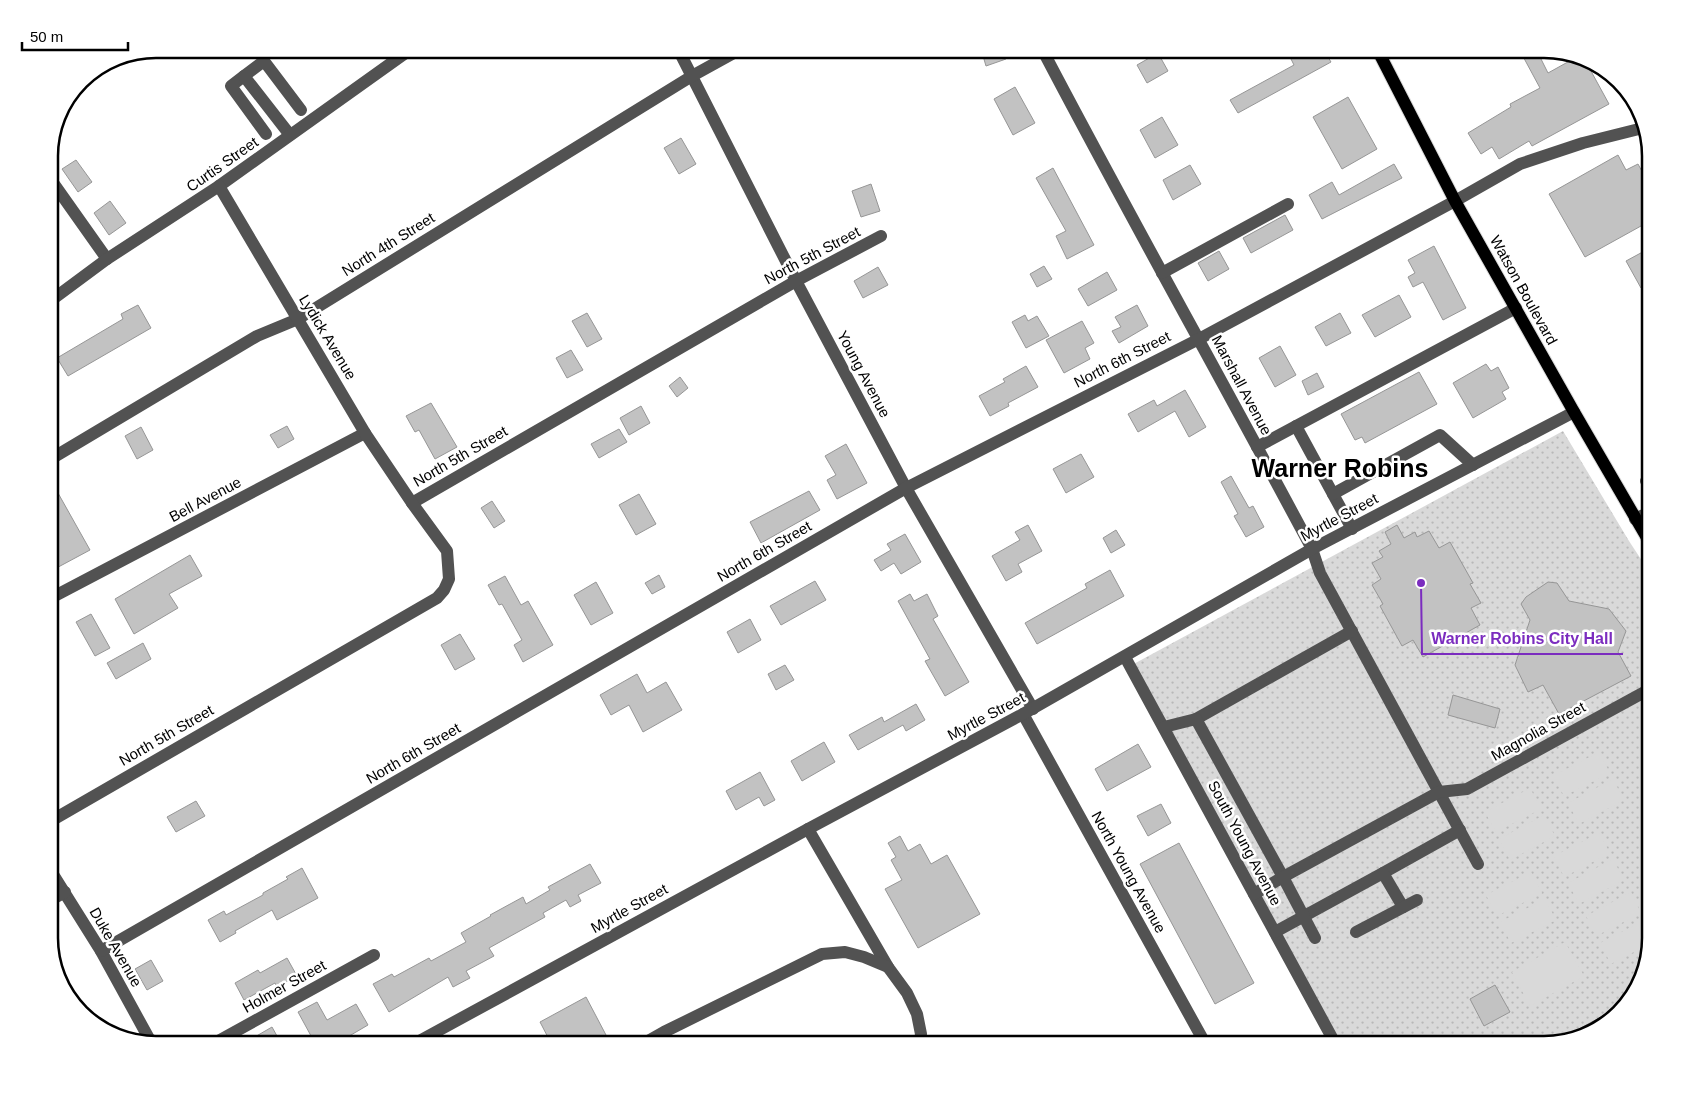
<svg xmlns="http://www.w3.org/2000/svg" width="1699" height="1094" font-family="Arial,sans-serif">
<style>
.park{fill:url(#park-dots)}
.garden{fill:#d9d9d9}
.building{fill:#c2c2c2;stroke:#969696}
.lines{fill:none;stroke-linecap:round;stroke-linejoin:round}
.major-casing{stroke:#dbdbdb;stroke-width:14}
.minor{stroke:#525252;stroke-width:12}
.major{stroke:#000;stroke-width:12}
.labels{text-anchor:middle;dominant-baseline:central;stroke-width:5;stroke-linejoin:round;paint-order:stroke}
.street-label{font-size:15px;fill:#000;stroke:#fff}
.town-label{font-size:25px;font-weight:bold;fill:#000;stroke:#fff}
.rim{fill:none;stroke:#000;stroke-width:2.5}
.leader{fill:none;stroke:#7b2cbf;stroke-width:2}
.callout-dot{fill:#7b2cbf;stroke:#fff;stroke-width:2}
.callout-label{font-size:16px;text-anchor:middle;font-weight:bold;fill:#7b2cbf;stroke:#fff;stroke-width:5;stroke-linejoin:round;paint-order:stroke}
</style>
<defs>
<pattern id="park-dots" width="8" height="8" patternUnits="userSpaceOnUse" patternTransform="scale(1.25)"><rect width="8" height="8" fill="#d9d9d9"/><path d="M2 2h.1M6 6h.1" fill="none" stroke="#b8b8b8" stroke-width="1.8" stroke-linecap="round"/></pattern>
</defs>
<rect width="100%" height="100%" fill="#fff"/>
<polygon class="park" points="1563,431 1629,541 1650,573 1650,939 1632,998 1597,1031 1544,1045 1339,1045 1130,666"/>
<g class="garden">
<polygon points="1599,752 1610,773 1564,796 1553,776"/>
<polygon points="1613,779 1624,800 1579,824 1568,803"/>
<polygon points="1530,788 1541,809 1496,832 1485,812"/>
<polygon points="1544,815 1555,836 1510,860 1499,839"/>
<polygon points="1599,833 1610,853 1564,877 1554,856"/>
<polygon points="1613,859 1624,880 1579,904 1568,883"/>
<polygon points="1531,872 1542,893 1497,916 1486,895"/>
<polygon points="1631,892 1641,913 1596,936 1586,916"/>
<polygon points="1545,899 1556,920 1511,943 1500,922"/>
<polygon points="1645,920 1650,929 1649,944 1611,964 1600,943"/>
<polygon points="1565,942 1584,976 1530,1006 1512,972"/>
</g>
<g class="building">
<polygon points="981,49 1003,49 1006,59 986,66"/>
<polygon points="1295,49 1323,49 1331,62 1238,113 1230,100 1294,65 1288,53"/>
<polygon points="1519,49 1536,49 1548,73 1575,58 1586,62 1609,104 1532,146 1529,141 1499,159 1492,147 1481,154 1468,133 1511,107 1510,104 1540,88"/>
<polygon points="1158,53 1168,71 1147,83 1137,65"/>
<polygon points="1015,87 1035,123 1013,135 994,99"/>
<polygon points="1348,97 1377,149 1342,169 1313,117"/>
<polygon points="1162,117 1178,145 1155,158 1140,130"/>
<polygon points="681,138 696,164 679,174 664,148"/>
<polygon points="1618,155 1626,170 1638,164 1650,186 1650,221 1585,257 1549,194"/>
<polygon points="76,160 92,182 78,192 62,169"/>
<polygon points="1394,164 1402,178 1322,219 1309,195 1332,182 1339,195"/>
<polygon points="1190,165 1201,184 1173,200 1163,180"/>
<polygon points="1053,168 1094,245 1067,259 1056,236 1066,231 1036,178"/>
<polygon points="871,184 880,211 861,217 852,191"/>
<polygon points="110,201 126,223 109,235 94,213"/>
<polygon points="1285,215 1293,230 1251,253 1243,238"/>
<polygon points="1434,246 1466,308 1443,320 1423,282 1413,287 1408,277 1415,273 1408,260"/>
<polygon points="1650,248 1650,283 1641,288 1626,261"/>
<polygon points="1219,251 1229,269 1208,281 1198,263"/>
<polygon points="1044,266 1052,279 1037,287 1030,274"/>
<polygon points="878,267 888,285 863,298 854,281"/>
<polygon points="1107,272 1117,290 1088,306 1078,289"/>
<polygon points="1399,295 1411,317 1375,337 1362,315"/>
<polygon points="138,305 151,328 68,376 57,358 123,319 121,314"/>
<polygon points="1137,305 1148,326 1119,343 1112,331 1121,327 1115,317"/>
<polygon points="587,313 602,339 587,347 572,321"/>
<polygon points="1340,313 1351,333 1326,346 1315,327"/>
<polygon points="1025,315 1028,321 1037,316 1049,336 1026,348 1012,322"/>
<polygon points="1082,321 1094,343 1085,348 1090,359 1064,373 1046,340"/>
<polygon points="1280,346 1296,375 1275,387 1259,358"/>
<polygon points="571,350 583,370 567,378 556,358"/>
<polygon points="1486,364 1491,371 1498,367 1509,388 1502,392 1506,399 1473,418 1453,383"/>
<polygon points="1026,366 1038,387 1008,403 1009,406 990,416 979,396 1005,382 1003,379"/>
<polygon points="1419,372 1437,404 1365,443 1362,437 1355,440 1341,414"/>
<polygon points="1317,373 1324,387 1308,395 1302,381"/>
<polygon points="680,377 688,388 677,397 669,386"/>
<polygon points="1185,390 1206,427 1189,437 1175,411 1138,432 1128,414 1154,400 1157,406"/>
<polygon points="431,403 457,447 435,459 419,430 415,432 406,416"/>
<polygon points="641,406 650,423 629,435 620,418"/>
<polygon points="287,426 294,439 278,448 270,435"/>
<polygon points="141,427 153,450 137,459 125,436"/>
<polygon points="619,429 627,442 599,458 591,444"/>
<polygon points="846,444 867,483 837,499 827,480 836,475 825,456"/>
<polygon points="1081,454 1094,477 1066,493 1053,469"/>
<polygon points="1231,476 1249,508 1253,506 1264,527 1246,537 1234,516 1238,514 1221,482"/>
<polygon points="49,477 90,550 49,572"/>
<polygon points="809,491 820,510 761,543 750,522"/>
<polygon points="639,494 656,524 636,535 619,505"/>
<polygon points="492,501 505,521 494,528 481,508"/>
<polygon points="1028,525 1042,551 1018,564 1022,572 1006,581 992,556 1020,540 1015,532"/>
<polygon points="1397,525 1404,538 1415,532 1417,537 1429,531 1439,548 1450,542 1473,583 1470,584 1481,603 1471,608 1480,625 1423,657 1413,640 1402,646 1380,606 1383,604 1372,585 1381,579 1372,563 1383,557 1379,551 1391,544 1385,532"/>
<polygon points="1116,530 1125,545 1111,553 1103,538"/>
<polygon points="905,534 921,562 901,574 894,563 881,571 874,560 891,550 887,544"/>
<polygon points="190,555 202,576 169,594 178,608 134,634 115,599"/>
<polygon points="1110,570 1124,596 1037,644 1025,623 1087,588 1085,584"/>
<polygon points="659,575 665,587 652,594 645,583"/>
<polygon points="505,576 521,605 528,601 553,645 523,662 514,645 522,640 502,604 499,605 488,585"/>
<polygon points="815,581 826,600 781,625 770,606"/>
<polygon points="596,582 613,613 591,625 574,595"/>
<polygon points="1548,582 1557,583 1569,601 1609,609 1626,631 1618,652 1631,676 1559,714 1543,685 1528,692 1515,665 1530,620 1521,604 1526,597"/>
<polygon points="910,594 914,601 927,594 938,616 933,619 969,682 945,696 925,661 930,659 898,601"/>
<polygon points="91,614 110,648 95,656 76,622"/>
<polygon points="750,619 761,640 738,653 727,632"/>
<polygon points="460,634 475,659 455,670 441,645"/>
<polygon points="143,643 151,659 116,679 107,663"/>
<polygon points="785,665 794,680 776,690 768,674"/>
<polygon points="637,674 647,693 666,682 682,710 643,732 629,705 611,715 600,695"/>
<polygon points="1453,695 1500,709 1495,728 1448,715"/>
<polygon points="916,704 925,720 906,731 903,725 858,750 849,735 882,717 884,722"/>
<polygon points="824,742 835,762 802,781 791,761"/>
<polygon points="1138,744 1151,767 1107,791 1095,769"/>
<polygon points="760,772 775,800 764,806 759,797 736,810 726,791"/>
<polygon points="196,801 205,816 176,832 167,817"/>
<polygon points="1161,804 1171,823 1148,836 1137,816"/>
<polygon points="900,836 908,851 920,844 931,864 947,855 980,914 918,948 885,889 902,880 891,860 896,857 888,843"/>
<polygon points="1179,843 1254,983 1215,1004 1140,864"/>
<polygon points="590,864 601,883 578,895 581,901 570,907 566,900 543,913 545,917 489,948 494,956 466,971 470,978 453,987 448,977 389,1012 373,984 392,974 394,977 429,958 431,961 466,942 461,933 491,916 490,915 523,897 526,904 550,890 548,887"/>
<polygon points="302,868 318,898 277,920 272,910 235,931 236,933 220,942 208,920 224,911 226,915 263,895 263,893 288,879 286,877"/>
<polygon points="287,958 297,976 277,987 275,983 244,1000 235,983 258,970 260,973"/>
<polygon points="151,960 163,981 147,990 135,969"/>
<polygon points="1495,985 1510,1012 1484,1026 1470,999"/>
<polygon points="586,997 606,1035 587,1045 572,1045 568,1037 552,1045 540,1022"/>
<polygon points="317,1002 327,1020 356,1004 368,1025 339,1042 341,1045 316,1045 298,1012"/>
<polygon points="272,1027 282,1045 257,1045 253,1038"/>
</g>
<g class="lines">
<g class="major-casing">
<polyline id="major" points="1377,49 1455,201 1574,412 1650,543"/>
</g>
<g class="minor">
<polyline points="678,49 796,281 906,488 1033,709"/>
<path d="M1042 49C1130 217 1223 382 1312 549L1320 573 1478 864"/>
<polyline points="244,76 231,86 266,134"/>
<polyline points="290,135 244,76 264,61 301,110"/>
<polyline points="49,177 107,259"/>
<polyline points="1162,273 1288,204"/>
<polyline points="49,302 107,259 219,186 411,49"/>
<polyline points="1296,426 1352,529"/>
<polyline points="1257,447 1516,308"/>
<polyline points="49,460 257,336 298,319 692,76 741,49"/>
<polyline points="1646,481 1650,487"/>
<polyline points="1333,494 1440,435 1473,465"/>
<polyline points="412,503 796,281 881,236"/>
<polyline points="1635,519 1650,512"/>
<polyline points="49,599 365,433"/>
<polyline points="1125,657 1336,1045"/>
<polyline points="1023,714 1206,1045"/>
<polyline points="1196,719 1352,631"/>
<polyline points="1164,727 1196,719 1283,877 1254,894"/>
<polyline points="49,822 437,598 444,590 449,579 447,551 412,503 365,433 219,186"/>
<polyline points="808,829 888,967 907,993 917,1014 921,1034 919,1045"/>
<polyline points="49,868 101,951 152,1044"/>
<polyline points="1383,873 1460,830"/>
<polyline points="49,901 65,892"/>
<polyline points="1275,932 1383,873 1403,907"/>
<polyline points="1356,932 1417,900"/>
<polyline points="1315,938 1283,877 1439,792 1467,789 1650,689"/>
<polyline points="101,951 906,488 1199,339 1455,201 1520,164 1583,143 1643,128"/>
<polyline points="1578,1036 1609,1019"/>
<polyline points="211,1045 374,955"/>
<polyline points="412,1045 808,829 1023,714 1312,549 1574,412"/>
<polyline points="641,1045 664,1032 822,954 845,952 864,957 888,967"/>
</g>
<use href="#major" class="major"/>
</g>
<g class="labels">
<g class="street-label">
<text transform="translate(222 164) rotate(-35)">Curtis Street</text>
<text transform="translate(388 244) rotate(-32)">North 4th Street</text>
<text transform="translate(812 255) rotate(-28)">North 5th Street</text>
<text transform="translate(1524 290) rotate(61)">Watson Boulevard</text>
<text transform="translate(328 337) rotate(59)">Lydick Avenue</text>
<text transform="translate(1122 359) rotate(-27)">North 6th Street</text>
<text transform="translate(864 374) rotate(62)">Young Avenue</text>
<text transform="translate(1242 385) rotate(62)">Marshall Avenue</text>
<text transform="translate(460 456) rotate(-30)">North 5th Street</text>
<text transform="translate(205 499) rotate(-28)">Bell Avenue</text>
<text transform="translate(1339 517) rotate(-28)">Myrtle Street</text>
<text transform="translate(764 551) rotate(-30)">North 6th Street</text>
<text transform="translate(986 716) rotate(-28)">Myrtle Street</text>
<text transform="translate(1538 731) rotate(-29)">Magnolia Street</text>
<text transform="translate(166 735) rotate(-30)">North 5th Street</text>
<text transform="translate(413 753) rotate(-30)">North 6th Street</text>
<text transform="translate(1245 843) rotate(62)">South Young Avenue</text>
<text transform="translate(1129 872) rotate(61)">North Young Avenue</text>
<text transform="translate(629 908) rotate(-29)">Myrtle Street</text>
<text transform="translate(116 947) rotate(60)">Duke Avenue</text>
<text transform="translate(284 986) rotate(-29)">Holmer Street</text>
</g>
<g class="town-label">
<text x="1340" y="468">Warner Robins</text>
</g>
</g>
<path d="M0 0H1699V1094H0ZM156 58H1544A98 98 0 0 1 1642 156V938A98 98 0 0 1 1544 1036H156A98 98 0 0 1 58 938V156A98 98 0 0 1 156 58Z" fill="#fff" fill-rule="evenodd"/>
<path class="rim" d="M156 58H1544A98 98 0 0 1 1642 156V938A98 98 0 0 1 1544 1036H156A98 98 0 0 1 58 938V156A98 98 0 0 1 156 58Z"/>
<path class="leader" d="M1421 583L1422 654H1623"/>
<circle class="callout-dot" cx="1421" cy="583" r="5"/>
<g class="callout-label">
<text x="1522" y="644">Warner Robins City Hall</text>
</g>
<path d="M22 42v8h106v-8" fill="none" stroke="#000000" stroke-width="2.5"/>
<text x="30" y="42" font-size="15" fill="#000000" stroke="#ffffff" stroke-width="4" paint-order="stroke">50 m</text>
</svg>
